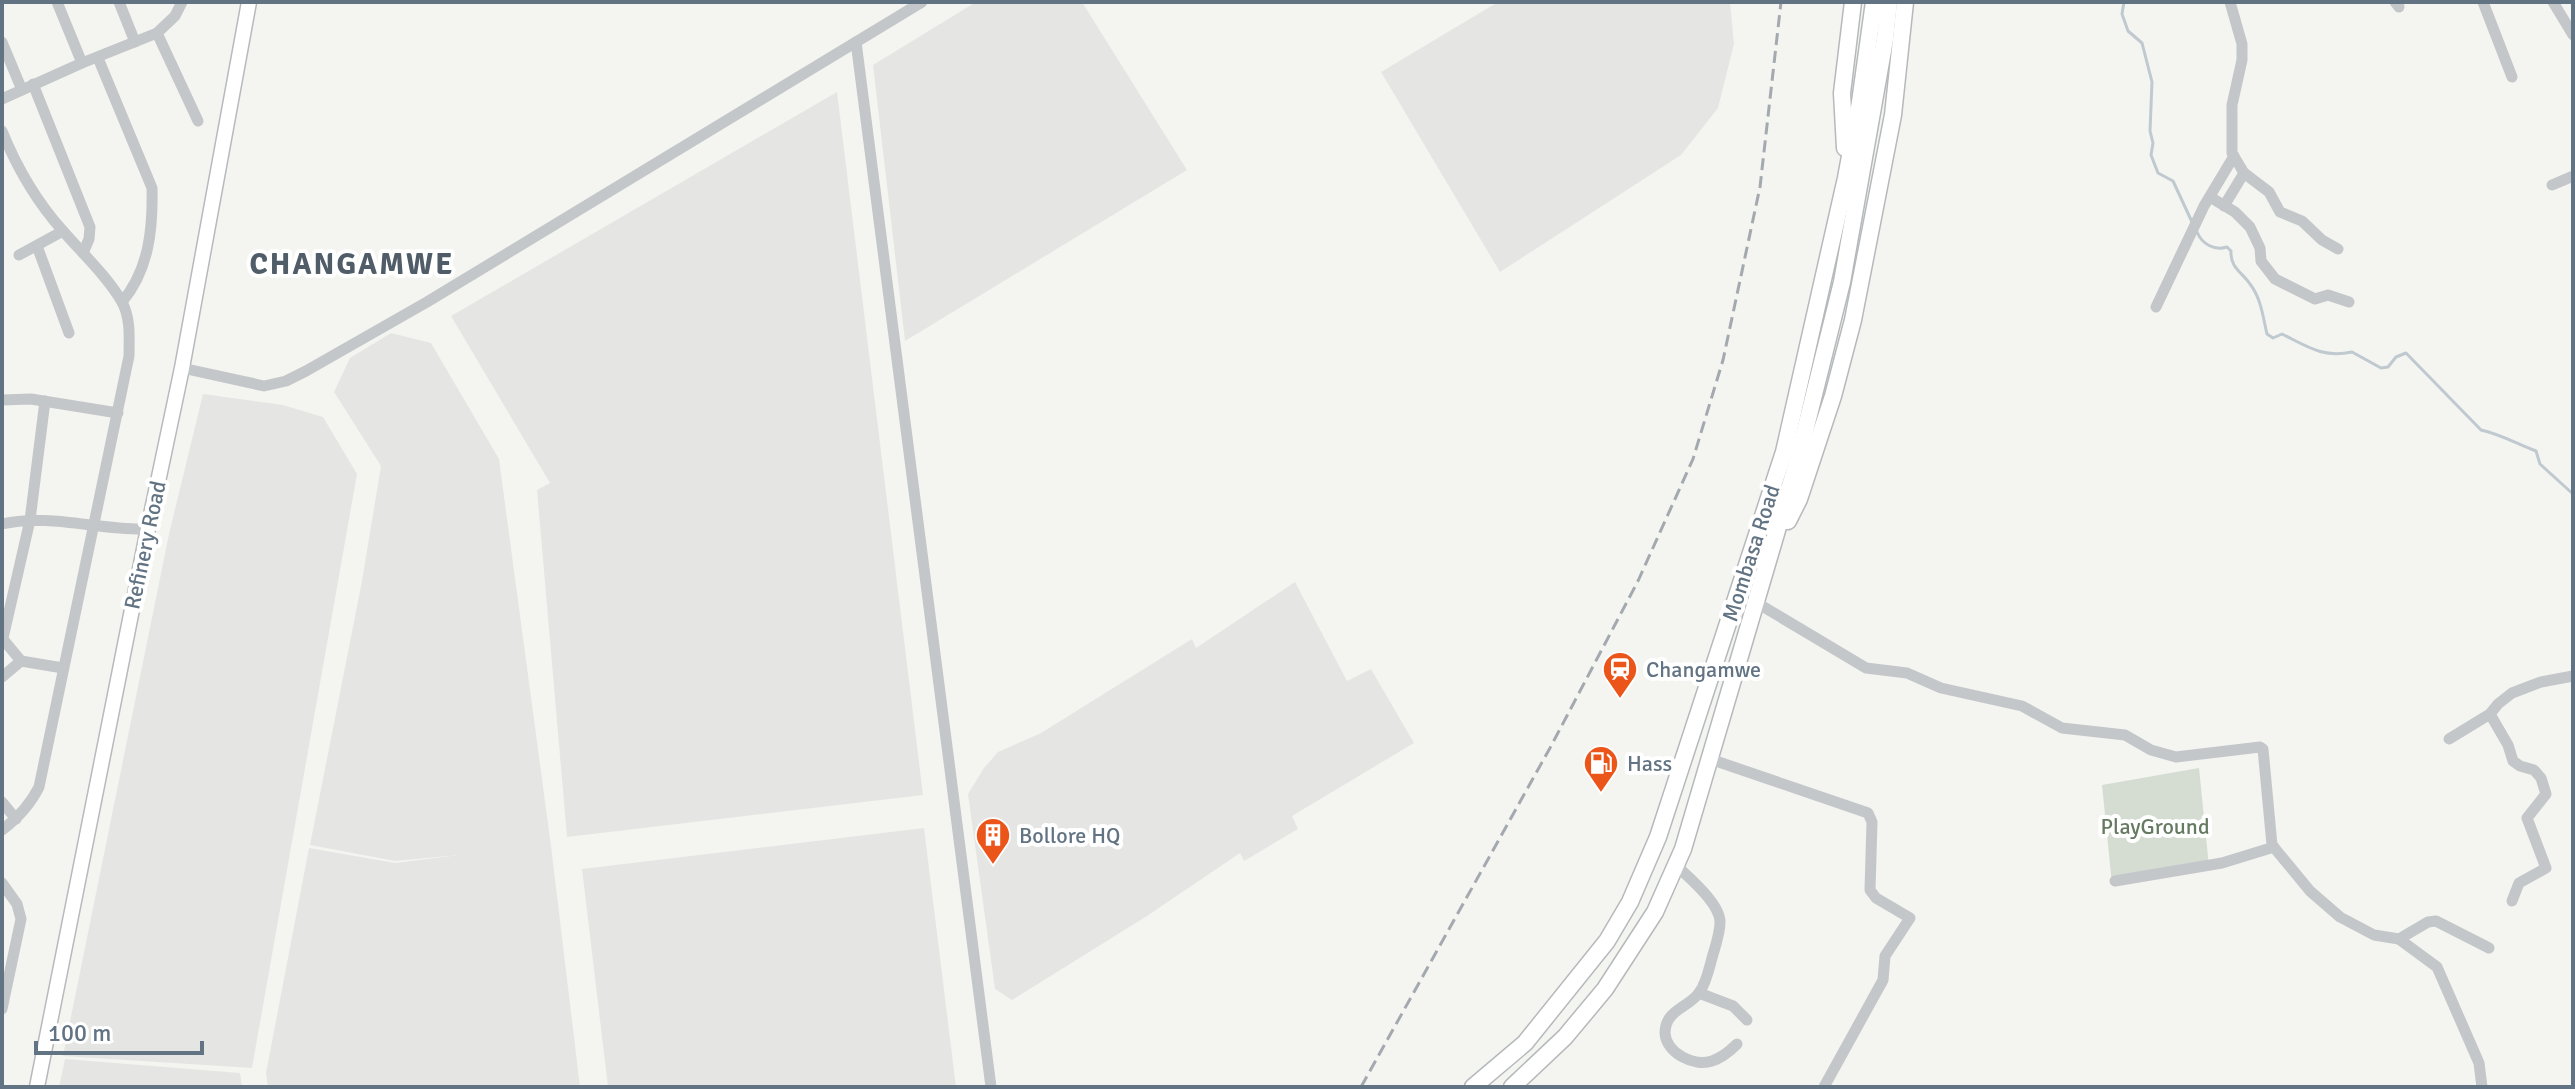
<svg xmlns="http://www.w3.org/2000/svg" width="2575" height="1089" font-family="Signika,sans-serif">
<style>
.built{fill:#e5e6e4}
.green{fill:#d5dcd1}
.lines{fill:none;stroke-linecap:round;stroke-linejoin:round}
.stream{stroke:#bfc9cf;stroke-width:3}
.major-casing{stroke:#b6babe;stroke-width:17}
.highway-casing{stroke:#b6b9bc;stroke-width:19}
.minor{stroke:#c4c7ca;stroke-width:11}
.major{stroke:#fff;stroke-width:14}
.highway{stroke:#fff;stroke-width:16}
.rail{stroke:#a3a9af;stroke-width:3;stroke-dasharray:12 6;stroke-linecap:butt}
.labels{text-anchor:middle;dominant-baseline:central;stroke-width:8;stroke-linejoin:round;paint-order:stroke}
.street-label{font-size:22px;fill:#627383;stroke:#fff}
.poi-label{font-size:22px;fill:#627383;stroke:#fff;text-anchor:start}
.park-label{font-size:22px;fill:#657a61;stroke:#fff}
.district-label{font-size:30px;font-weight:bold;letter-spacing:2px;fill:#505c68;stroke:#fff}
</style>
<rect width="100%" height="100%" fill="#f4f5f0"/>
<g class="built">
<polygon points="976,2 1082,2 1187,170 905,341 873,65"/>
<polygon points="1498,2 1730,2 1734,44 1718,108 1681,155 1500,272 1381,72"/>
<polygon points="837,92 923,795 567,837 537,490 550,483 451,316"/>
<polygon points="391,333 431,343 499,459 551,846 580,1087 268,1087 266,1073 309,848 395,863 459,855 395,861 310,845 362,581 381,466 334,392 350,358"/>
<polygon points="203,394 283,405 323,417 357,474 252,1068 63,1056 169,534"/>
<polygon points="1295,582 1347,681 1371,669 1414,743 1292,816 1298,829 1244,861 1240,853 1147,916 1012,1000 995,989 968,794 984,768 998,752 1041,733 1192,639 1196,648"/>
<polygon points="924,828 956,1087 608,1087 582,869"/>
<polygon points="65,1059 240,1073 242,1087 59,1087"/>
</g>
<polygon class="green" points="2199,768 2209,867 2112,884 2102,785"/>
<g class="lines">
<g class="stream">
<polyline points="2124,2 2122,14 2128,31 2142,43 2152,82 2150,131 2153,143 2151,155 2158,173 2173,181 2192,222"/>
<path d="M2197 232C2202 244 2214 251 2227 247L2231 251C2230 268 2242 272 2250 284 2261 298 2263 317 2267 334L2273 338 2282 334C2308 347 2323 358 2352 352L2381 368 2388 367 2396 357 2406 353 2481 430C2500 434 2517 444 2536 451L2540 464 2573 494"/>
</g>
<g class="major-casing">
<polyline id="major" points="37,1087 148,529 182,368 249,2"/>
</g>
<g class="highway-casing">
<g id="highway">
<polyline points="1845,148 1842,93 1853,2"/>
<polyline points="1788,521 1799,499 1833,396 1853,320 1893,115 1905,2"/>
<polyline points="1473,1087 1525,1043 1607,941 1630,902 1658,837 1784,452 1846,178 1860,102 1874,2"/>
<polyline points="1512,1087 1565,1037 1605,989 1655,912 1683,849 1798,459 1842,282 1885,39 1889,2"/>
</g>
</g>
<g class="minor">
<polyline points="57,2 82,63"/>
<polyline points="119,2 135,42"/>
<polyline points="2230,2 2242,44 2242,60 2232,105 2232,153 2244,173 2269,192 2280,212 2302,221 2322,240 2338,249"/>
<polyline points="2395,2 2399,7"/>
<polyline points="2483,2 2512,77"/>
<polyline points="2553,2 2573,35"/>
<polyline points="157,33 198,121"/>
<polyline points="2,42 22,90"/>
<polyline points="856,42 991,1087"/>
<path d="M98 58 152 188C153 229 149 270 122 302"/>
<polyline points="33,84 90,227 89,239 83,253"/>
<polyline points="2,99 82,63 157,33 175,16 182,2"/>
<path d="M2 131C17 168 36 201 63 231 82 253 107 276 122 302 131 319 129 338 129 356L39 787C30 805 18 818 2 830"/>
<polyline points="2552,185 2573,176"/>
<polyline points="2210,197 2235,212 2250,227 2260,248 2261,261 2275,279 2315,299 2328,295 2349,302"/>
<polyline points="2224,206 2244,173"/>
<polyline points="37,246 69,333"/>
<polyline points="19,255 63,231"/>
<polyline points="2156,307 2204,206 2234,156"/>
<polyline points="182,368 264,386 286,381 306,371 427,302 922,2"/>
<polyline points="2,400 31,399 118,413"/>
<path d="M2 524C50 513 100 531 148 529"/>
<polyline points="1757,603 1866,668 1907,673 1941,688 2022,706 2062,728 2125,735 2151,750 2176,757 2260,747 2263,749 2272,845 2310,891 2340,917 2374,935 2399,939 2428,922 2436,921 2489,948"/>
<polyline points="2,638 21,661"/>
<polyline points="3,638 30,520 45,401"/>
<polyline points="2,677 21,661 63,668"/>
<polyline points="2490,714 2508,745 2513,761 2520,766 2534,770 2541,778 2546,794 2527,818 2546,868 2519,883 2512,901"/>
<polyline points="2449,739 2490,714 2498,704 2512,693 2541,682 2573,676"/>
<polyline points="1710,759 1868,813 1872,822 1870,890 1876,898 1910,918 1885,956 1883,980 1824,1087"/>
<polyline points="2,802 16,819"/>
<path d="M1676 865C1689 878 1720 903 1720 922 1720 934 1715 947 1712 958 1709 969 1706 984 1699 993 1688 1008 1665 1010 1665 1033 1666 1053 1694 1067 1712 1061 1721 1058 1730 1051 1737 1044"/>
<polyline points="2115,881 2222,863 2274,847"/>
<polyline points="2,883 17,904 21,919 2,1009"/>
<polyline points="2399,939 2437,967 2479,1063 2482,1087"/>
<polyline points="1699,993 1733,1006 1747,1020"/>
</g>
<use href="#major" class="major"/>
<use href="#highway" class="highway"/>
<polyline class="rail" points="1361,1087 1550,748 1638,581 1693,459 1723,360 1760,187 1781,2"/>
</g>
<defs>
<g id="station-pin" transform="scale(1.8)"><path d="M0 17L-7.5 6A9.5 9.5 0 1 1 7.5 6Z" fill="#ec5519" stroke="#fff"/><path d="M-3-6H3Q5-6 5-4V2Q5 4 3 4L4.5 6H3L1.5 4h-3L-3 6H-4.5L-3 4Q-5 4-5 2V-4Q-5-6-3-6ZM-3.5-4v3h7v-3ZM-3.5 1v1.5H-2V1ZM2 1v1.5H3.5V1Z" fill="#fff"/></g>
<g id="fuel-pin" transform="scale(1.8)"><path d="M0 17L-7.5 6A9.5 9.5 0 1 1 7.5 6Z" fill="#ec5519" stroke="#fff"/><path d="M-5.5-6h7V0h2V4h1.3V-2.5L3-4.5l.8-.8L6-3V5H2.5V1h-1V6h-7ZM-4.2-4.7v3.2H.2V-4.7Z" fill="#fff"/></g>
<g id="building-pin" transform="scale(1.8)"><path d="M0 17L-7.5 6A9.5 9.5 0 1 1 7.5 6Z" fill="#ec5519" stroke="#fff"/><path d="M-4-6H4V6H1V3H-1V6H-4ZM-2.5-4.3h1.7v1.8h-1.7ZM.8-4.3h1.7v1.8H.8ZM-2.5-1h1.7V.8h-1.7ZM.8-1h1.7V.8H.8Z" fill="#fff"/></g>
</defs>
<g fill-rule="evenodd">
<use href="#station-pin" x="1620" y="669"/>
<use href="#fuel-pin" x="1601" y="763"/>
<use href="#building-pin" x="993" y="835"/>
</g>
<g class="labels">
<g class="street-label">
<text transform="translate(145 545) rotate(-78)">Refinery Road</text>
<text transform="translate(1751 553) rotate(-72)">Mombasa Road</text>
</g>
<g class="poi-label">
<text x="1646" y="669">Changamwe</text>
<text x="1627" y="763">Hass</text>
<text x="1019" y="835">Bollore HQ</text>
</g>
<g class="park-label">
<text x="2155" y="826">PlayGround</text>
</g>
<g class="district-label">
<text x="352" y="264">CHANGAMWE</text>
</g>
</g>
<rect width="2575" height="1089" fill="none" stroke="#627383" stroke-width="8"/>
<path d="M36 1041v12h166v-12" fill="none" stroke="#627383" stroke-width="4"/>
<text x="48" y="1041" font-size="24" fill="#627383" stroke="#ffffff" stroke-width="6" paint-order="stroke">100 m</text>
</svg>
